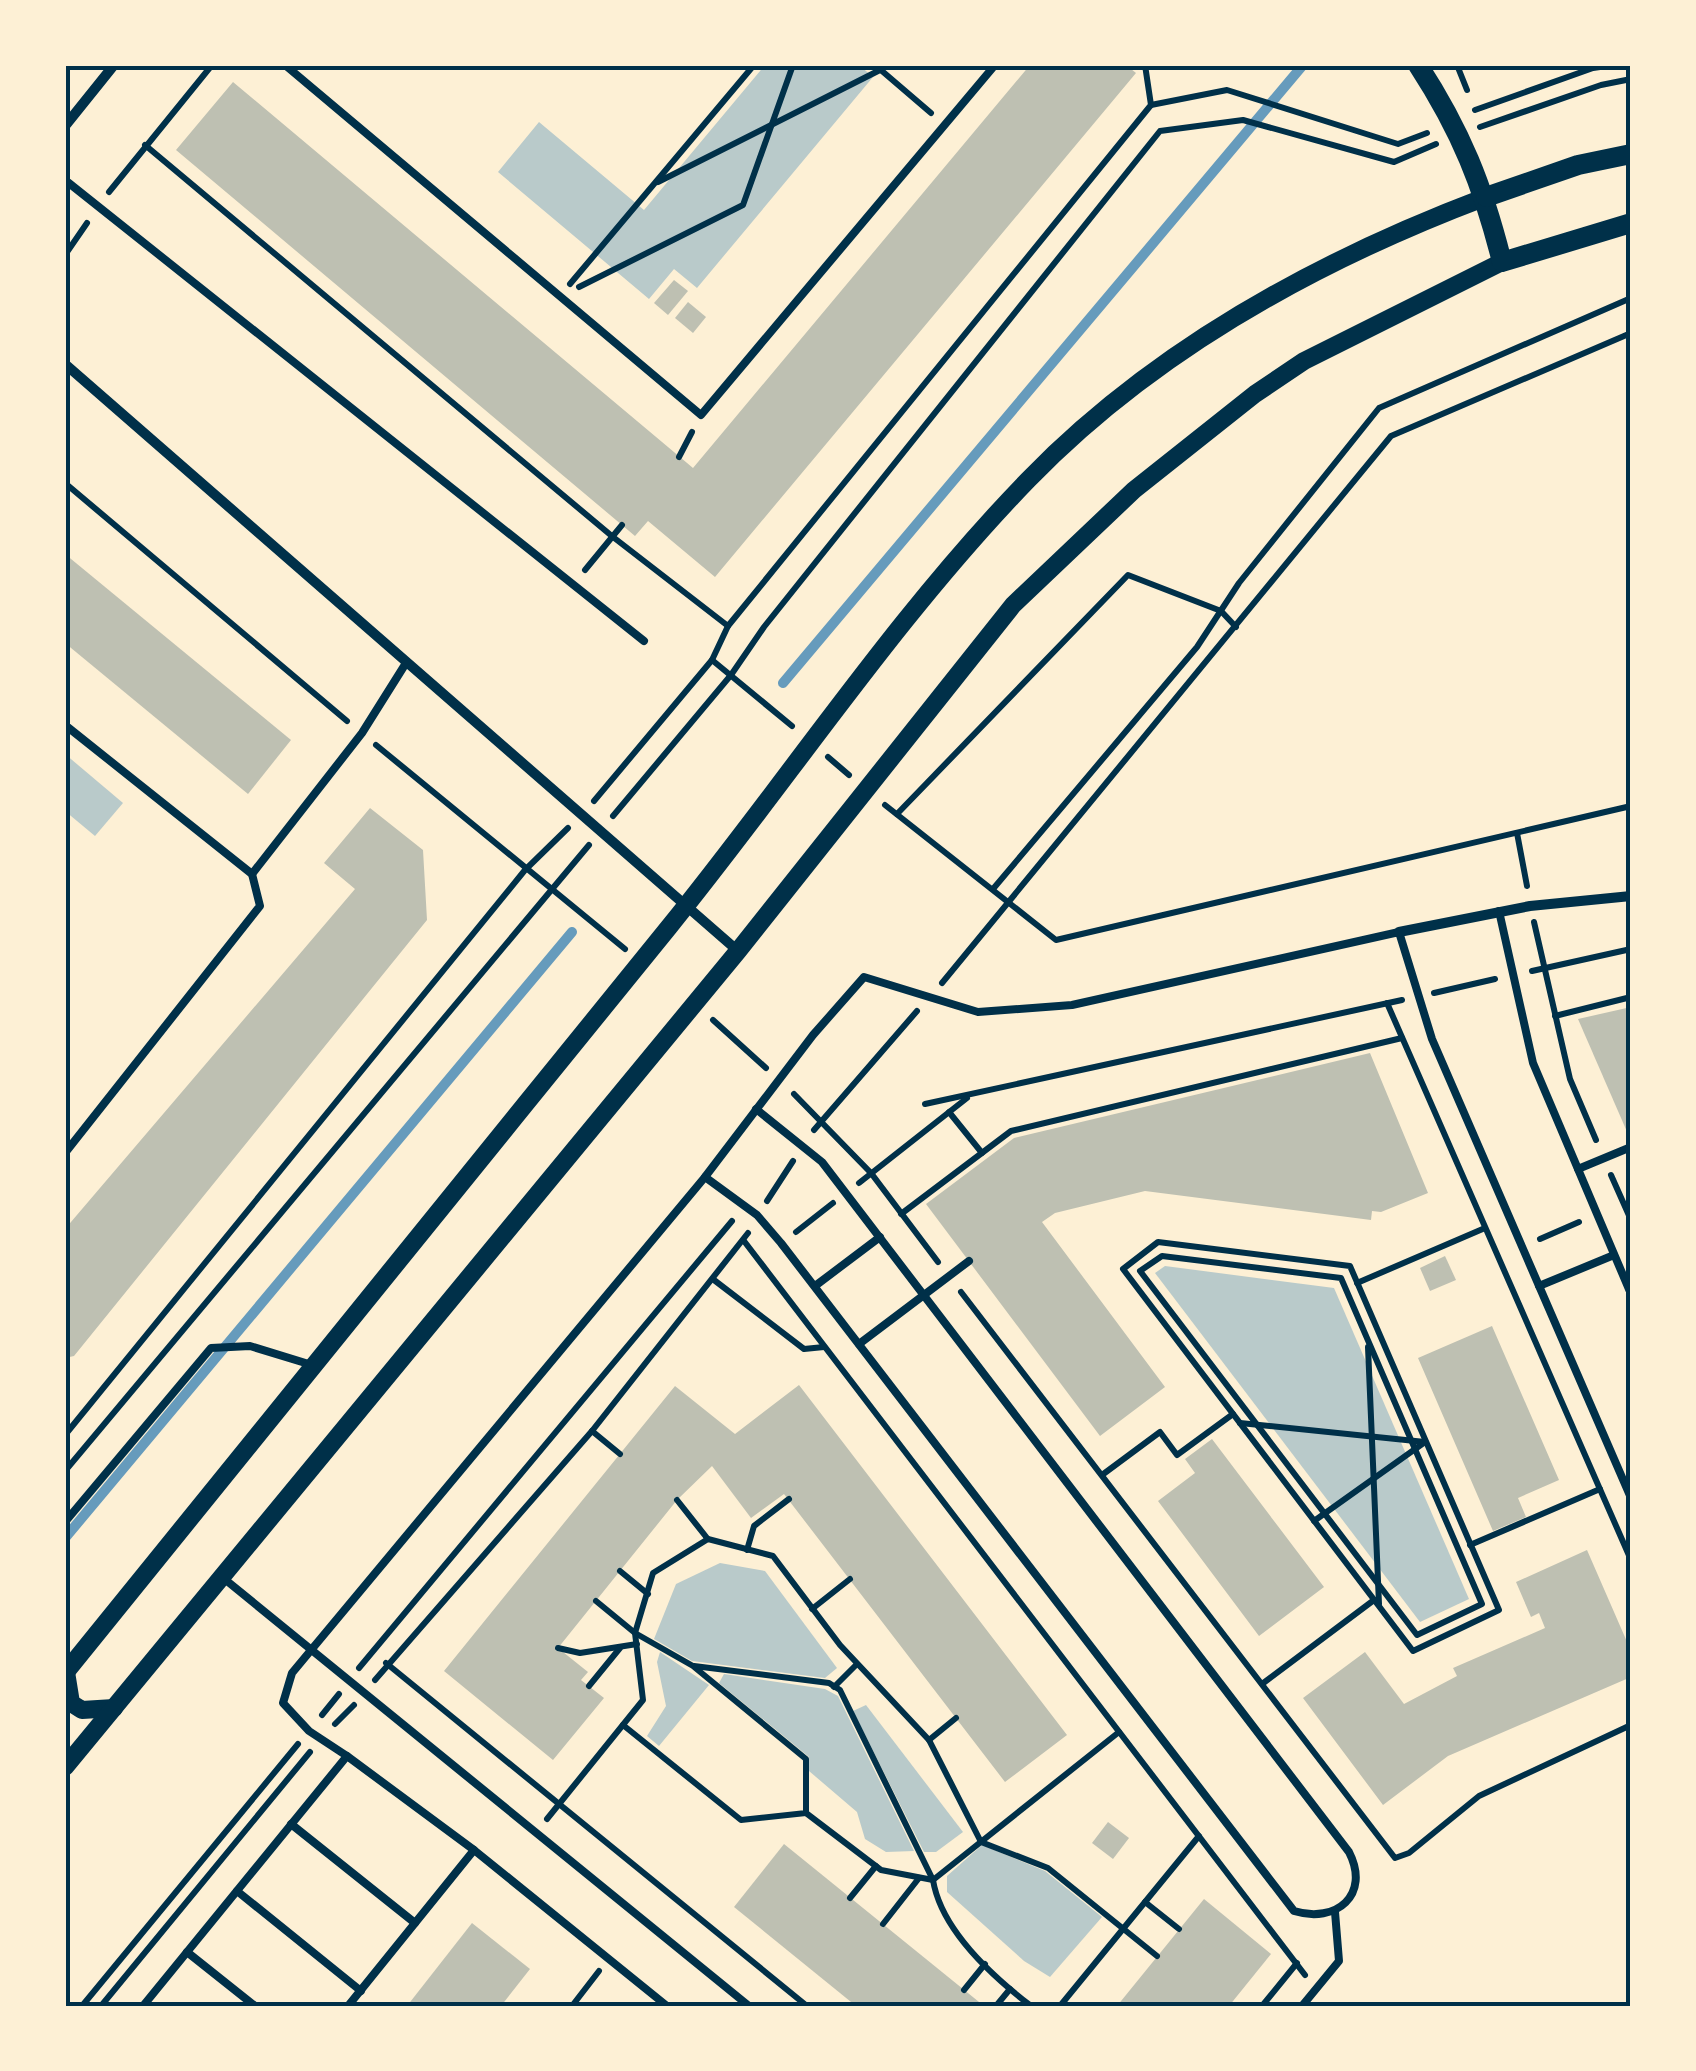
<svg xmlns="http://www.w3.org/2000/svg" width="1696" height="2071" font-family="'Fira Sans Condensed',sans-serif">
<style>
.green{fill:#b9caca}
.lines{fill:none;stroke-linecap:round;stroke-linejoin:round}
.stream{stroke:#669bbc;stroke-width:10}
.building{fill:#bec0b2}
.path{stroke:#003049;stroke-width:6}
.service{stroke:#003049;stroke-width:8}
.minor{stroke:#003049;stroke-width:10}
.tertiary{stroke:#003049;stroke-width:18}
.secondary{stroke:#003049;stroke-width:20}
.neatline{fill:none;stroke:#003049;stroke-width:4}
</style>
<rect width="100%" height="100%" fill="#fdf0d5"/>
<g class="green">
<polygon points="765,65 859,65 873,77 697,288 674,269 649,299 498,172 539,122 644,210"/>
<polygon points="65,754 123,803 95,836 65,811"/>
<polygon points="1165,1266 1334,1288 1469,1599 1420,1622 1155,1273"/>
<polygon points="720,1563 765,1571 837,1668 825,1678 692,1661 654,1639 676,1584"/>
<polygon points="660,1652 709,1685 659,1746 647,1736 666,1706 657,1662"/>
<polygon points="724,1674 825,1689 838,1696 914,1851 886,1852 865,1839 857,1812 809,1771 809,1757 719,1683"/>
<polygon points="866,1705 963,1832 936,1852 924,1852 853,1711"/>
<polygon points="982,1845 1045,1871 1102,1917 1050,1977 1024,1961 947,1892 947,1876"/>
</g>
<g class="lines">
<g class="stream">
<polyline points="783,683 1303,65"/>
<polyline points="65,1538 572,932"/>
</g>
</g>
<g class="building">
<polygon points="1030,65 1126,65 1136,73 715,577 648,521 635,536 176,150 233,82 693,468"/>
<polygon points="674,280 688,291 668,315 654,303"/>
<polygon points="688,302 706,317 693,333 675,318"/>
<polygon points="65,554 291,740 248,794 65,643"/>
<polygon points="370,808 423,850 427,920 74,1356 65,1358 65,1229 355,889 324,863"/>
<polygon points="1631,1007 1631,1132 1628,1134 1578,1019"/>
<polygon points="1370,1053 1428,1193 1381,1212 1372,1211 1371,1220 1145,1191 1055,1213 1042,1222 1165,1387 1100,1436 926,1204 1014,1138"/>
<polygon points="1445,1256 1456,1280 1430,1291 1420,1268"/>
<polygon points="1492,1326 1559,1480 1518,1498 1526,1517 1493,1531 1418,1358"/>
<polygon points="799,1385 1067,1735 1005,1782 784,1494 751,1518 712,1466 677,1500 558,1648 588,1672 581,1680 604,1698 553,1760 444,1671 675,1386 735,1434"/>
<polygon points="1212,1439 1324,1587 1259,1636 1158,1501 1195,1473 1185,1459"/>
<polygon points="1587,1550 1631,1651 1631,1677 1448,1756 1383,1805 1303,1698 1365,1652 1404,1704 1457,1676 1453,1668 1545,1628 1539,1613 1531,1617 1516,1582"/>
<polygon points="1108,1822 1129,1838 1113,1859 1092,1843"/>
<polygon points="784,1844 984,2006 856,2006 734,1907"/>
<polygon points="1204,1899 1271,1954 1229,2006 1117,2006"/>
<polygon points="472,1923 530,1969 501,2006 407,2006"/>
</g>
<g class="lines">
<g class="path">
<polyline points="875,65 931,113"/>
<polyline points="1457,65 1467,90"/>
<polyline points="1151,105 1227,90 1398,144 1427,133"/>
<polyline points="1475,110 1593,68 1614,65"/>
<polyline points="1480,127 1601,85 1631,79"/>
<polyline points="145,145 613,537 728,626 1151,105 1145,65"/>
<polyline points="658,182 880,70"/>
<polyline points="109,192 212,65"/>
<polyline points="65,255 87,223"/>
<polyline points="570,284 754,65"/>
<polyline points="579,287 743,205 793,65"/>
<polyline points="679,457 692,432"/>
<polyline points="65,483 347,721"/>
<polyline points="585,570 622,525"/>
<polyline points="712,660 792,726"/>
<polyline points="376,745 625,949"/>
<polyline points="828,757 849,775"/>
<polyline points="594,801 712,660 728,626"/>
<polyline points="885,805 1056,940 1631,806"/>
<polyline points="897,814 1128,575 1221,611 1236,627"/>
<polyline points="613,816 731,675 764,627 1160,131 1243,120 1394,162 1436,144"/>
<polyline points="1517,833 1527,886"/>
<polyline points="993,889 1197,647 1239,583 1379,408 1631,298"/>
<polyline points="1534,922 1570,1079 1596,1140"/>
<polyline points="1532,971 1631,949"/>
<polyline points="942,983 1391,436 1631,333"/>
<polyline points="1434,993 1495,979"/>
<polyline points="1387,1003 1631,1560"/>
<polyline points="1555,1016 1631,997"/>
<polyline points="713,1020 766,1068"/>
<polyline points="794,1094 871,1173 938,1262"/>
<polyline points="925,1104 1402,1000"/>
<polyline points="949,1112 982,1153"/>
<polyline points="814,1130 917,1011"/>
<polyline points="1611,1175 1631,1220"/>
<polyline points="859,1183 967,1098"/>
<polyline points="767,1201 793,1161"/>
<polyline points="901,1214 1011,1131 1402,1038"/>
<polyline points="796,1232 833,1203"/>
<polyline points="1540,1239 1579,1222"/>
<polyline points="744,1241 1305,1975"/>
<polygon points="1158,1242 1350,1266 1499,1610 1413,1651 1123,1269"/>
<polygon points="1162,1256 1341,1278 1482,1604 1417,1635 1140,1271"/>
<polyline points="714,1280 804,1349 824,1347"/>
<polyline points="1357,1283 1485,1228"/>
<polyline points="961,1292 1395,1858 1409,1853 1479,1796 1631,1725"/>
<polyline points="1368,1347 1379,1604"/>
<polyline points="1240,1423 1425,1442 1314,1521"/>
<polyline points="592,1431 620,1454"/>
<polyline points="65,1435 525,870 568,828"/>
<polyline points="65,1471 589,845"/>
<polyline points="1102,1475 1160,1432 1177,1455 1233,1414"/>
<polyline points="677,1500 707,1538"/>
<polyline points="1470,1545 1600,1489"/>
<polyline points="747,1550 754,1526 789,1499"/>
<polyline points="620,1571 648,1594"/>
<polyline points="596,1601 635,1633 693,1666 806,1759 806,1813 741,1820 623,1725"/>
<polyline points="812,1609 850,1579"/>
<polyline points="558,1648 580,1653 637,1644"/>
<polyline points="386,1663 807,2006"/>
<path d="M694 1666 829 1683 840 1690 933 1880C941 1929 992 1976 1031 2006"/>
<polyline points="359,1668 732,1221"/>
<polyline points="375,1680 592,1431 748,1233"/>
<polyline points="1262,1684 1374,1600"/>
<polyline points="589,1686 620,1648"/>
<polyline points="834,1687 857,1664"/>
<polyline points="322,1715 339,1694"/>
<polyline points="335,1724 354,1705"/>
<polyline points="929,1740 956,1718"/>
<polyline points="806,1813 881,1870 933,1880 1119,1732"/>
<polyline points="547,1819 643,1700 635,1633 653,1573 708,1539 773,1556 840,1645 929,1740 981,1842 1048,1868 1157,1956"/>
<polyline points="850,1898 876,1866"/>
<polyline points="1145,1902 1179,1929"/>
<polyline points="883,1924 919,1878"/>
<polyline points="964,1990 985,1964"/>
<polyline points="82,2006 298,1744"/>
<polyline points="101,2006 310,1752"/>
<polyline points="572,2006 599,1971"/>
<polyline points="996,2006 1010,1989"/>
<polyline points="1060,2006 1199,1836"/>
<polyline points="1262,2006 1297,1963"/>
</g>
<g class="service">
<polyline points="285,65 701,415 995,65"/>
<polyline points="65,180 644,641"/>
<polyline points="65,725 252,874 260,906 65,1153"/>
<polyline points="252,874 362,733 406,663"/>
<polyline points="1499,911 1533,1063 1631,1294"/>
<polyline points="1578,1169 1631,1147"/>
<path d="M705 1177 757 1215 781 1243 1294 1911C1336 1924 1371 1895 1349 1852L822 1162 756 1109"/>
<polyline points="815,1286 880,1237"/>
<polyline points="1539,1286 1614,1255"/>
<polyline points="859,1344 969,1261"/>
<polyline points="65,1522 211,1348 250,1346 312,1365"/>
<polyline points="222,1577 749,2006"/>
<polyline points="347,1756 309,1731 283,1703 292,1673 705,1177 813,1035 864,977 978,1012 1072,1005 1399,932 1432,1039 1631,1498"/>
<polyline points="291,1824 415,1923"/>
<polyline points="237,1891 361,1991"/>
<polyline points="187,1952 255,2006"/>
<polyline points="143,2006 347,1756 474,1850 667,2006"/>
<polyline points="348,2006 474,1850"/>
<polyline points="1302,2006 1339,1961 1335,1912"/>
</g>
<g class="minor">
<polyline points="65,126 114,65"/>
<polyline points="65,364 738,951"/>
<polyline points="1399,932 1530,906 1631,896"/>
</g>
<g class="tertiary">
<polyline points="66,1672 71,1703 82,1710 114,1708"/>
<path d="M65 1673C268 1425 467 1175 669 927 789 779 895 617 1028 480 1154 350 1319 260 1486 197"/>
<polyline points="65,1767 738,951 1013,605 1134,490 1255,394 1304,361 1502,262"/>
</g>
<g class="secondary">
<path d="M1418 65C1461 131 1483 186 1502 262L1631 223"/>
<polyline points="1486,197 1578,165 1631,154"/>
</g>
</g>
<rect width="1696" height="2071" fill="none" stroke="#fdf0d5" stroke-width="135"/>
<rect x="68" y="68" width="1560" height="1936" class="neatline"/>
</svg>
